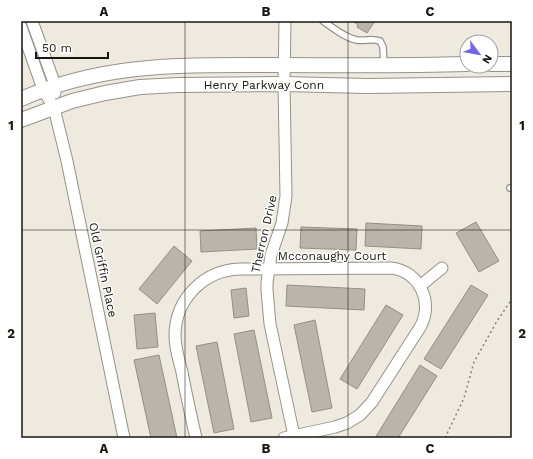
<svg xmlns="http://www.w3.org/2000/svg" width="533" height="459" font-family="'Work Sans',sans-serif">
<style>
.building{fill:#bab5ac;stroke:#949087}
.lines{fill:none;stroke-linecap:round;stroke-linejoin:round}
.service-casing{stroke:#969289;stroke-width:8}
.minor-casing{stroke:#969289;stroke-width:13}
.tertiary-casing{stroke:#969289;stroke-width:16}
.path{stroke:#84817a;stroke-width:1.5;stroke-dasharray:2 3;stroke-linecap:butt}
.service{stroke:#fff;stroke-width:5.5}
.minor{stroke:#fff;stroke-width:11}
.tertiary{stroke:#fff;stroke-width:14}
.grid{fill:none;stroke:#171612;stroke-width:1;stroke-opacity:0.55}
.labels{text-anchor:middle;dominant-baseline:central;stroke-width:3;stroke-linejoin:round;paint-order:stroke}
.street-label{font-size:12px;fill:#171612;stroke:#fff}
.neatline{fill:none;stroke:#171612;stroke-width:1.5}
.grid-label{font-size:13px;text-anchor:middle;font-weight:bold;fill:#171612}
</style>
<rect width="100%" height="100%" fill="#efeae0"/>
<g class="building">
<polygon points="353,21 375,21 367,33 357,27 358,25"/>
<polygon points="476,222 499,261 479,272 456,233"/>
<polygon points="366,223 422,226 421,249 365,246"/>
<polygon points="301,227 357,229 356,250 300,248"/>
<polygon points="256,228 257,249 201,252 200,231"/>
<polygon points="174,246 192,261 157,304 139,289"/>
<polygon points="287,285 365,289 364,310 286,306"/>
<polygon points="471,285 488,295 441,369 424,359"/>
<polygon points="246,288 249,316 234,318 231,290"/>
<polygon points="386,305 403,315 357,389 340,379"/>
<polygon points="155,313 158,347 137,349 134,315"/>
<polygon points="315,320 332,408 312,412 294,325"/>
<polygon points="254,330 272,418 251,422 234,334"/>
<polygon points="217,342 234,429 214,433 196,346"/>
<polygon points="159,355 177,438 151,438 134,360"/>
<polygon points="420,365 437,376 398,438 375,438"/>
</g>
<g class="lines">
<g class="service-casing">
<g id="service">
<path d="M323 21C333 28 345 38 357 40 365 41 373 38 380 41L383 47 384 66"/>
<polyline points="510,188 512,188"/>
</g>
</g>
<g class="minor-casing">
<g id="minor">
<polyline points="32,21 55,85 55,93"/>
<polyline points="285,21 284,84 286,196 282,223 271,255 267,283 267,290 270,324 294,436"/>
<polyline points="21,27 43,89 54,108 67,161 124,438"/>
<polyline points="420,286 442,268"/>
<path d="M196 438C191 416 186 394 182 372 179 360 175 348 175 336 175 299 204 270 240 269L391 268C420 271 435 304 419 329L372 402 360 415 347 423 335 427 284 438"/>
</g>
</g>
<g class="tertiary-casing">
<g id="tertiary">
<polyline points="491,64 512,64"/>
<path d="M21 99C103 63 180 65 267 65 334 65 400 66 467 64"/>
<polyline points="21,120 72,101 105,93 140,87 178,85 284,84 367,86 512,84"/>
</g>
</g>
<polyline class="path" points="445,438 464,398 474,362 497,321 512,299"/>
<use href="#service" class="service"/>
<use href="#minor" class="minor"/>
<use href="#tertiary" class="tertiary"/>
</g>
<path class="grid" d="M185 21V438M348 21V438M21 230H512"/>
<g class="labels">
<g class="street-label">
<text x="264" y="85">Henry Parkway Conn</text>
<text transform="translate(264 234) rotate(-77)">Therron Drive</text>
<text x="332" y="256">Mcconaughy Court</text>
<text transform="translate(103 270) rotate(78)">Old Griffin Place</text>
</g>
</g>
<rect width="533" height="459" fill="none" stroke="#ffffff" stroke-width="44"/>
<g transform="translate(479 54) rotate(122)"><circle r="19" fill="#ffffff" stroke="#a2a2a0"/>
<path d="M0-3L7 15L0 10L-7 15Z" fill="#7269e4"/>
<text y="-6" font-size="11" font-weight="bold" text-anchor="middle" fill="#171612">N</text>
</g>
<path d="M36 52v6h72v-6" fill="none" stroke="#171612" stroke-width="2"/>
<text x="42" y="52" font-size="12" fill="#171612" stroke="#ffffff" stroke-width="3" paint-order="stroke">50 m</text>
<rect x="22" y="22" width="489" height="415" class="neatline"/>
<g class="grid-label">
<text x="104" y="16">A</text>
<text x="266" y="16">B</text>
<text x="430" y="16">C</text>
<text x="11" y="130">1</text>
<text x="522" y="130">1</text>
<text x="11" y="338">2</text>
<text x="522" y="338">2</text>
<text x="104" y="453">A</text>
<text x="266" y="453">B</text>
<text x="430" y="453">C</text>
</g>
</svg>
